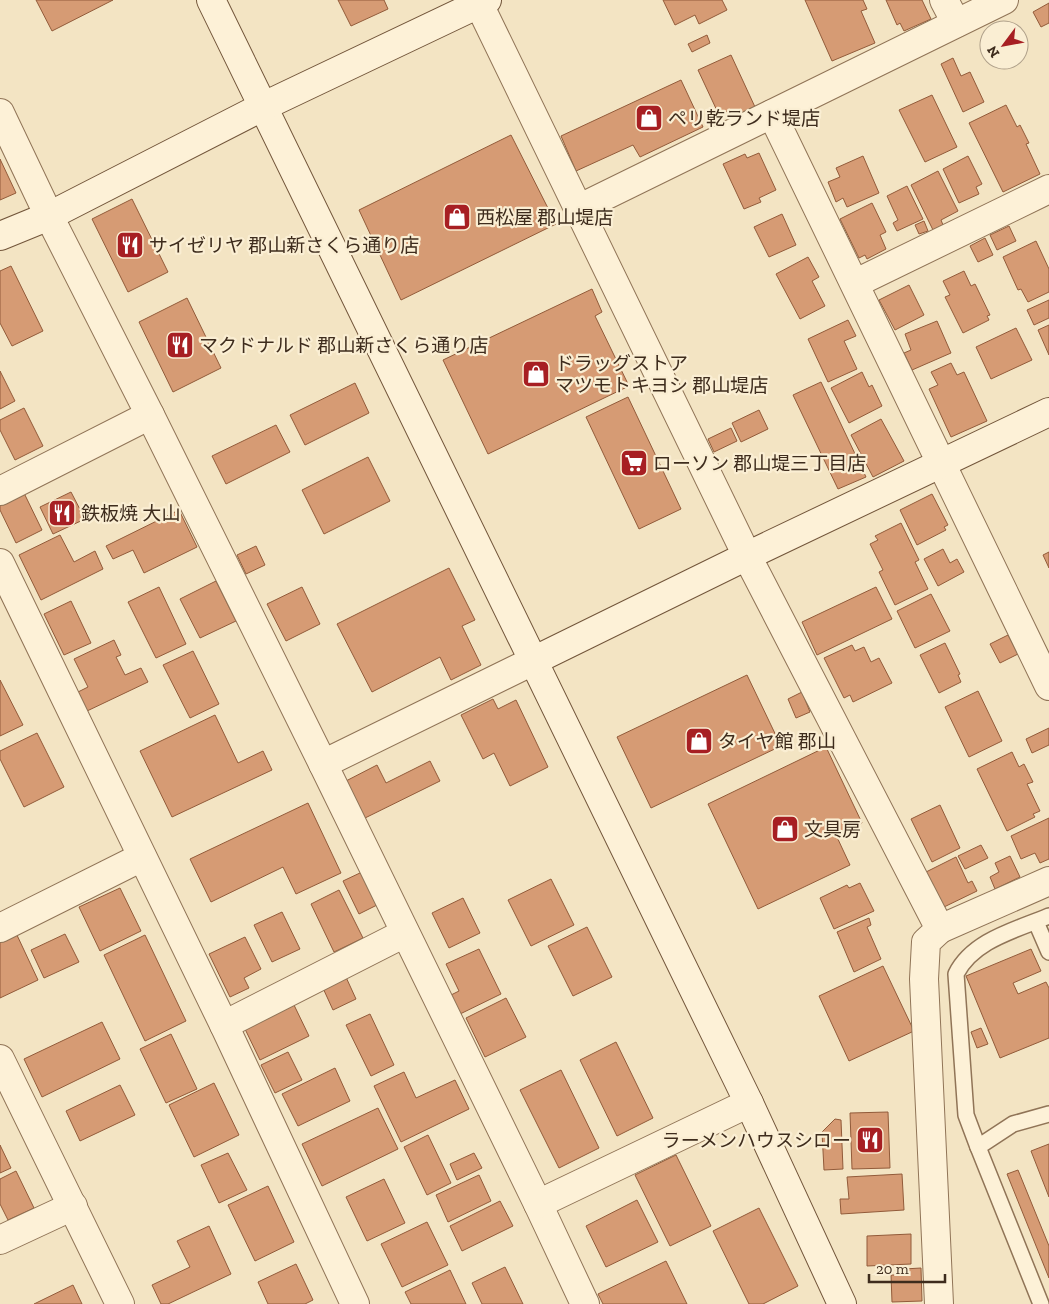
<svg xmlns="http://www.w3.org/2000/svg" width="1049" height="1304" font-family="'Zilla Slab','Noto Sans JP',serif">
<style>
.building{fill:#d69b74;stroke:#925b3a}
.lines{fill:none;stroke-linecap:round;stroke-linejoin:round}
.lane-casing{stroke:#907457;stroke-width:18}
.street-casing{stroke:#907457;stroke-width:30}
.secondary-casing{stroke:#72553a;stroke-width:30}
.lane{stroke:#fdf1d7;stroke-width:15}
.street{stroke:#fdf1d7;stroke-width:28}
.secondary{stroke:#fdf1d7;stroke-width:28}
.labels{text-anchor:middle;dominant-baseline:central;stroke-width:4.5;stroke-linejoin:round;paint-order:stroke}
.poi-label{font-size:19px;fill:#3e2c1d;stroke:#faeed3;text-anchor:start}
</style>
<rect width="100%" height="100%" fill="#f3e4c3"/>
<g class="building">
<polygon points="36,0 113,0 52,31"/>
<polygon points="338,0 384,0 388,9 351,26"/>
<polygon points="663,0 722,0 727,10 699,24 695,15 675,25"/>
<polygon points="805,0 863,0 867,9 861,11 875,43 832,61"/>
<polygon points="886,0 922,0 931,19 904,31 900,23 897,25"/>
<polygon points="1049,3 1049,23 1041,27 1033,12"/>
<polygon points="707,35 710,43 692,52 688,44"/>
<polygon points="731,55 755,107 734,117 730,110 719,115 698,70"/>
<polygon points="953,58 961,76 970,72 984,102 963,112 941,64"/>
<polygon points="681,80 703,127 640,157 633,145 576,171 561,136"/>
<polygon points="932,95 957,147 925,162 899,110"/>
<polygon points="1006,105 1017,127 1020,125 1029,143 1026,144 1040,174 1003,192 969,123"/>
<polygon points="511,135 556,224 401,300 359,210"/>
<polygon points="759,153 776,190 759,198 761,202 744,209 723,164 745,154 747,158"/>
<polygon points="863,156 879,193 847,207 843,198 836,202 828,182 840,177 836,168"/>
<polygon points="968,156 982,184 976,187 979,194 959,203 943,169"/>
<polygon points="0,159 16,193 0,200"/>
<polygon points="938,171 958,211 941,220 943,225 933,230 911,185"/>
<polygon points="907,186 923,219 897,231 893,223 898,220 887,196"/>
<polygon points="132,199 168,272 128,292 92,219"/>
<polygon points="872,203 886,232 880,235 886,249 867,259 865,255 859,258 840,219"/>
<polygon points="782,214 796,245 769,257 754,227"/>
<polygon points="924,221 928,231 919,234 915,225"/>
<polygon points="1009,226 1016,241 997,250 990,235"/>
<polygon points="985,238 993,255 978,262 970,246"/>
<polygon points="1036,241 1049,269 1049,292 1028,302 1021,289 1018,290 1003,257"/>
<polygon points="808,257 819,277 812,281 825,306 800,319 776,274"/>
<polygon points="11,266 43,331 12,346 0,323 0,271"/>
<polygon points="964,271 971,286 975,284 976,286 990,315 987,316 989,320 963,333 945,297 950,295 943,281"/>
<polygon points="909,285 924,315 895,330 879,300"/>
<polygon points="592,289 602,312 595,316 629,386 488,454 443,360"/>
<polygon points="187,298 221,368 173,392 139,322"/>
<polygon points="1049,300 1049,318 1034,325 1027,310"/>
<polygon points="848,320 856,336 844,341 857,369 828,382 808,339"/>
<polygon points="937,321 951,353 912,370 904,353 911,350 905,334"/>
<polygon points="1049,325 1049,355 1038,330"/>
<polygon points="1016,328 1032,360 991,379 976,347"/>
<polygon points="951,363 957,375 964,372 987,421 951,437 929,389 938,385 931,372"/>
<polygon points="0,371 15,401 0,409"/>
<polygon points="862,372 869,387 872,385 882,406 849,423 831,388"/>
<polygon points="821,382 866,477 838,489 793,395"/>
<polygon points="355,383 369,413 305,445 290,415"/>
<polygon points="628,397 681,509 639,529 586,417"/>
<polygon points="24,408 43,446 15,460 0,430 0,420"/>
<polygon points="759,410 768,429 741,442 732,423"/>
<polygon points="881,419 904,461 873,477 851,435"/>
<polygon points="276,425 290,452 226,484 212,456"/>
<polygon points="731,428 737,441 714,452 708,439"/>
<polygon points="368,457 390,501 324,534 302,490"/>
<polygon points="71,492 85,519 53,534 40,507"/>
<polygon points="24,493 42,530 16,543 0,510 0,505"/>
<polygon points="932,494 948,525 944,527 946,530 917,545 900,510"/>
<polygon points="179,510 197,547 144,573 133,550 113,559 106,546"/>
<polygon points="901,523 919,560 915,562 928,589 895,605 879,572 883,570 870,544 878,540 875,536"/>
<polygon points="60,535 74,562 95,551 103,569 41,600 19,555"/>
<polygon points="256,546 265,565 246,574 237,555"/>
<polygon points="943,549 950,563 957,559 964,572 938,586 924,559"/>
<polygon points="1049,552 1049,568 1043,555"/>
<polygon points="449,568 475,620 462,626 481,665 451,680 440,657 372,692 337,624"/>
<polygon points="216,581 236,621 200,638 180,599"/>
<polygon points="159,587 186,644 156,658 128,602"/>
<polygon points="302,587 320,624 286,641 267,604"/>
<polygon points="876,587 892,619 817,655 802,622"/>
<polygon points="931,594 950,631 915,648 897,611"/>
<polygon points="71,601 91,643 64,655 44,614"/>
<polygon points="1008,635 1018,654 1000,663 990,644"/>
<polygon points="114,640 121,655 116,657 125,675 141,668 148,682 87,711 78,692 88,687 74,659"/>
<polygon points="945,643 960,674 958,675 961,682 939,693 920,655"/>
<polygon points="852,645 855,651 864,647 871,662 879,658 892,683 853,702 850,695 844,698 824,658"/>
<polygon points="193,651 219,704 190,718 163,665"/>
<polygon points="747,675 781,746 651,808 617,737"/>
<polygon points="0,680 23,725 0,736"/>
<polygon points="978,691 1002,741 969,757 945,707"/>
<polygon points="802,692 810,712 796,718 788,699"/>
<polygon points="493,699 498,709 516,700 548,767 510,786 494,753 483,759 461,715"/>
<polygon points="215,715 238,763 263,751 272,770 172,817 140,751"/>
<polygon points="1049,728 1049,745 1032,753 1026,739"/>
<polygon points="37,733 64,787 24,807 0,759 0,751"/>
<polygon points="826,747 862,823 836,835 850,865 758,909 708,804"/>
<polygon points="1012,752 1019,767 1024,764 1033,782 1027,784 1040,811 1033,814 1035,817 1007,831 977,769"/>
<polygon points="430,761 440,781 363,819 344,782 377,765 386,783"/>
<polygon points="308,803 341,873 296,894 283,867 211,902 190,859"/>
<polygon points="940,805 960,848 932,862 911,819"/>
<polygon points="1049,818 1049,859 1040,863 1035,853 1021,859 1011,836"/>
<polygon points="981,845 988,858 965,869 958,856"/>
<polygon points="1010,856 1020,877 995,889 990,877 999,872 995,863"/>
<polygon points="956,857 968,883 972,881 977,891 944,907 926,872"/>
<polygon points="362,872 377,905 359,914 343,881"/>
<polygon points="551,879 574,925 531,946 508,900"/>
<polygon points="860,883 874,911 834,929 820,898 847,885 849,888"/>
<polygon points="120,888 141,931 100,951 79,907"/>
<polygon points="339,890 363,938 334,952 311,904"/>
<polygon points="463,898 480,933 449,948 432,913"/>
<polygon points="282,912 300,949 272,962 254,925"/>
<polygon points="869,918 871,925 867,927 881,959 854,972 837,932"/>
<polygon points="587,927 612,977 573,996 548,946"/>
<polygon points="16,933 38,980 0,998 0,940"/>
<polygon points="65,934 79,962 44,978 31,950"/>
<polygon points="145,935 186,1021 145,1041 104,955"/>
<polygon points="245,937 261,969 244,978 249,988 230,997 209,954"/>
<polygon points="479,949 501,994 458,1015 449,996 459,991 446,964"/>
<polygon points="1031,949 1041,971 1013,983 1018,994 1046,982 1049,988 1049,1038 1000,1058 966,976"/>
<polygon points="883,966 914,1031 849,1061 819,996"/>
<polygon points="345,975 356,999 333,1010 322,986"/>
<polygon points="506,998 526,1037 485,1057 466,1018"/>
<polygon points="294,1005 309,1036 260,1060 245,1029"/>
<polygon points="370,1014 394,1065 371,1076 346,1025"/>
<polygon points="102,1022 120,1059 42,1097 24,1059"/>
<polygon points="981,1028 988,1044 977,1048 971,1032"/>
<polygon points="171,1034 197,1089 166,1103 140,1049"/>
<polygon points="616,1042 653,1118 617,1136 580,1060"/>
<polygon points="288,1052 302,1080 275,1093 261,1065"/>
<polygon points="335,1068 350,1101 298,1126 282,1094"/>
<polygon points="561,1070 599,1148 559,1168 520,1090"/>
<polygon points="404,1072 416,1098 455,1080 469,1109 401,1142 374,1086"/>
<polygon points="214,1083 239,1135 194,1157 169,1105"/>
<polygon points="120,1085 135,1115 80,1141 66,1111"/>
<polygon points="378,1108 398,1149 322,1186 302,1144"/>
<polygon points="888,1112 890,1168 852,1169 850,1113"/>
<polygon points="835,1119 841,1120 843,1169 824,1170 822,1132"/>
<polygon points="428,1135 451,1183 427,1195 404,1147"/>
<polygon points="1049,1144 1049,1197 1031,1151"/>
<polygon points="0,1145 11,1168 0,1173"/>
<polygon points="228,1153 247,1190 219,1203 201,1165"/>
<polygon points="474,1153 482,1168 457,1180 450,1164"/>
<polygon points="676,1155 711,1226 670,1246 635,1175"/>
<polygon points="1018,1170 1049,1246 1049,1278 1007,1174"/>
<polygon points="16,1171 34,1208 8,1220 0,1204 0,1179"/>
<polygon points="902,1174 904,1210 841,1214 840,1199 849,1199 847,1177"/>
<polygon points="479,1175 491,1201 448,1222 436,1195"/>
<polygon points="384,1179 405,1223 367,1241 346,1197"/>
<polygon points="268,1186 294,1242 255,1261 228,1205"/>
<polygon points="637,1200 658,1242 606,1267 586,1226"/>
<polygon points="500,1201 513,1226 462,1251 450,1226"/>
<polygon points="759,1208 798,1286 763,1304 749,1304 713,1231"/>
<polygon points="427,1222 448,1265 402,1287 381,1244"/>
<polygon points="209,1226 231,1274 168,1304 161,1304 152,1285 190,1267 177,1241"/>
<polygon points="911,1234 911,1264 867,1266 867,1236"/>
<polygon points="666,1261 687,1304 603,1304 598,1294"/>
<polygon points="296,1264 313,1300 305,1304 268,1304 258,1282"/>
<polygon points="505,1267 523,1304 482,1304 472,1283"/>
<polygon points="921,1268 922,1301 892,1302 891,1275 904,1275 904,1269"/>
<polygon points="450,1270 466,1304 411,1304 405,1292"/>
<polygon points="73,1285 82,1304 34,1304"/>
</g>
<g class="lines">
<g class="lane-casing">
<g id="lane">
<polyline points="1036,922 1049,952"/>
<path d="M978 1147 966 1115 956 974C973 940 1016 930 1049 916"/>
<polyline points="1041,1304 978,1147 1013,1124 1049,1114"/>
</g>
</g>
<g class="street-casing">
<g id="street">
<polyline points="477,0 747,556 940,929 926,942 924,979 939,1304"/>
<polyline points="944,0 956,23"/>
<polyline points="0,113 49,216 150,415 323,764 538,1204 585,1304"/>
<polyline points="772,114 1049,686"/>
<polyline points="578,209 1004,0"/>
<polyline points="856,283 1049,189"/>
<polyline points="0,491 150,415"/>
<polyline points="0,563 224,1025 355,1304"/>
<polyline points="323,764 533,661"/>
<polyline points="0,928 142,857"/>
<polyline points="940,929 1049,881"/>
<polyline points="224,1025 405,933"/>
<polyline points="0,1059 120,1304"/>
<polyline points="538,1204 749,1103"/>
<polyline points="0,1240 73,1206"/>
</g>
</g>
<g class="secondary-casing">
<g id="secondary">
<polyline points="211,0 749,1103 842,1304"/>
<polyline points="0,236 49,216 262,107 487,0"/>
<polyline points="533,661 747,556 1049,412"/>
</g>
</g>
<use href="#lane" class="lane"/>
<use href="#street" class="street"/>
<use href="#secondary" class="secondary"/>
</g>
<defs>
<g id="shop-square" transform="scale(1.4375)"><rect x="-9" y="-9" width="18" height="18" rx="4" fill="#a71f23" stroke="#faeed3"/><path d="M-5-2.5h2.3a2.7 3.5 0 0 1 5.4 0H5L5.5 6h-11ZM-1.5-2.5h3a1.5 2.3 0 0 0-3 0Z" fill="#fff"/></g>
<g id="restaurant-square" transform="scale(1.4375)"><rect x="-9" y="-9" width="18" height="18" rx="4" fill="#a71f23" stroke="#faeed3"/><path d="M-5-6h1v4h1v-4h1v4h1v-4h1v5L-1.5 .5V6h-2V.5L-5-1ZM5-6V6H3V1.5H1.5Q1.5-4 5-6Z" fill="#fff"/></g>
<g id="supermarket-square" transform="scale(1.4375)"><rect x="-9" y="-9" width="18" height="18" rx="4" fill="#a71f23" stroke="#faeed3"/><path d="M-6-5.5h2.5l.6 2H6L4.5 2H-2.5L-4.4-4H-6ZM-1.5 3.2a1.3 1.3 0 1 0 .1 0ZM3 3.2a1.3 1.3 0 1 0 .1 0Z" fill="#fff"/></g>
</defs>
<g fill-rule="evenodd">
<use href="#shop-square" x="649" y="118"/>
<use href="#shop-square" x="457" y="217"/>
<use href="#restaurant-square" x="130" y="245"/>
<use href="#restaurant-square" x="180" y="345"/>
<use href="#shop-square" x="536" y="374"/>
<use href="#supermarket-square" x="634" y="463"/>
<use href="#restaurant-square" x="62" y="513"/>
<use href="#shop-square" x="699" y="741"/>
<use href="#shop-square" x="785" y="829"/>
<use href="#restaurant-square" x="870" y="1140"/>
</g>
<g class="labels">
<g class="poi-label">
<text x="668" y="118">ペリ乾ランド堤店</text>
<text x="476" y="217">西松屋 郡山堤店</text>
<text x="149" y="245">サイゼリヤ 郡山新さくら通り店</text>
<text x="199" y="345">マクドナルド 郡山新さくら通り店</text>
<text x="555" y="363">ドラッグストア<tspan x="555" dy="22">マツモトキヨシ 郡山堤店</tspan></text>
<text x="653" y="463">ローソン 郡山堤三丁目店</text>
<text x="81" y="513">鉄板焼 大山</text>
<text x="718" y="741">タイヤ館 郡山</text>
<text x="804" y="829">文具房</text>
<text x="851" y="1140" text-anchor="end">ラーメンハウスシロー</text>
</g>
</g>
<g transform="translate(1004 45) rotate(238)"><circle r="24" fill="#faeed3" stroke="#afa08a"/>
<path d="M0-4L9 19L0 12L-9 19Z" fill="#a71f23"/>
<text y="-8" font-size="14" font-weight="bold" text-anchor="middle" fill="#3e2c1d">N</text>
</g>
<path d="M869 1274v8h76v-8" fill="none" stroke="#3e2c1d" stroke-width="2.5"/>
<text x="876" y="1274" font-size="15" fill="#3e2c1d" stroke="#faeed3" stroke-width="4" paint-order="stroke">20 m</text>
</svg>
